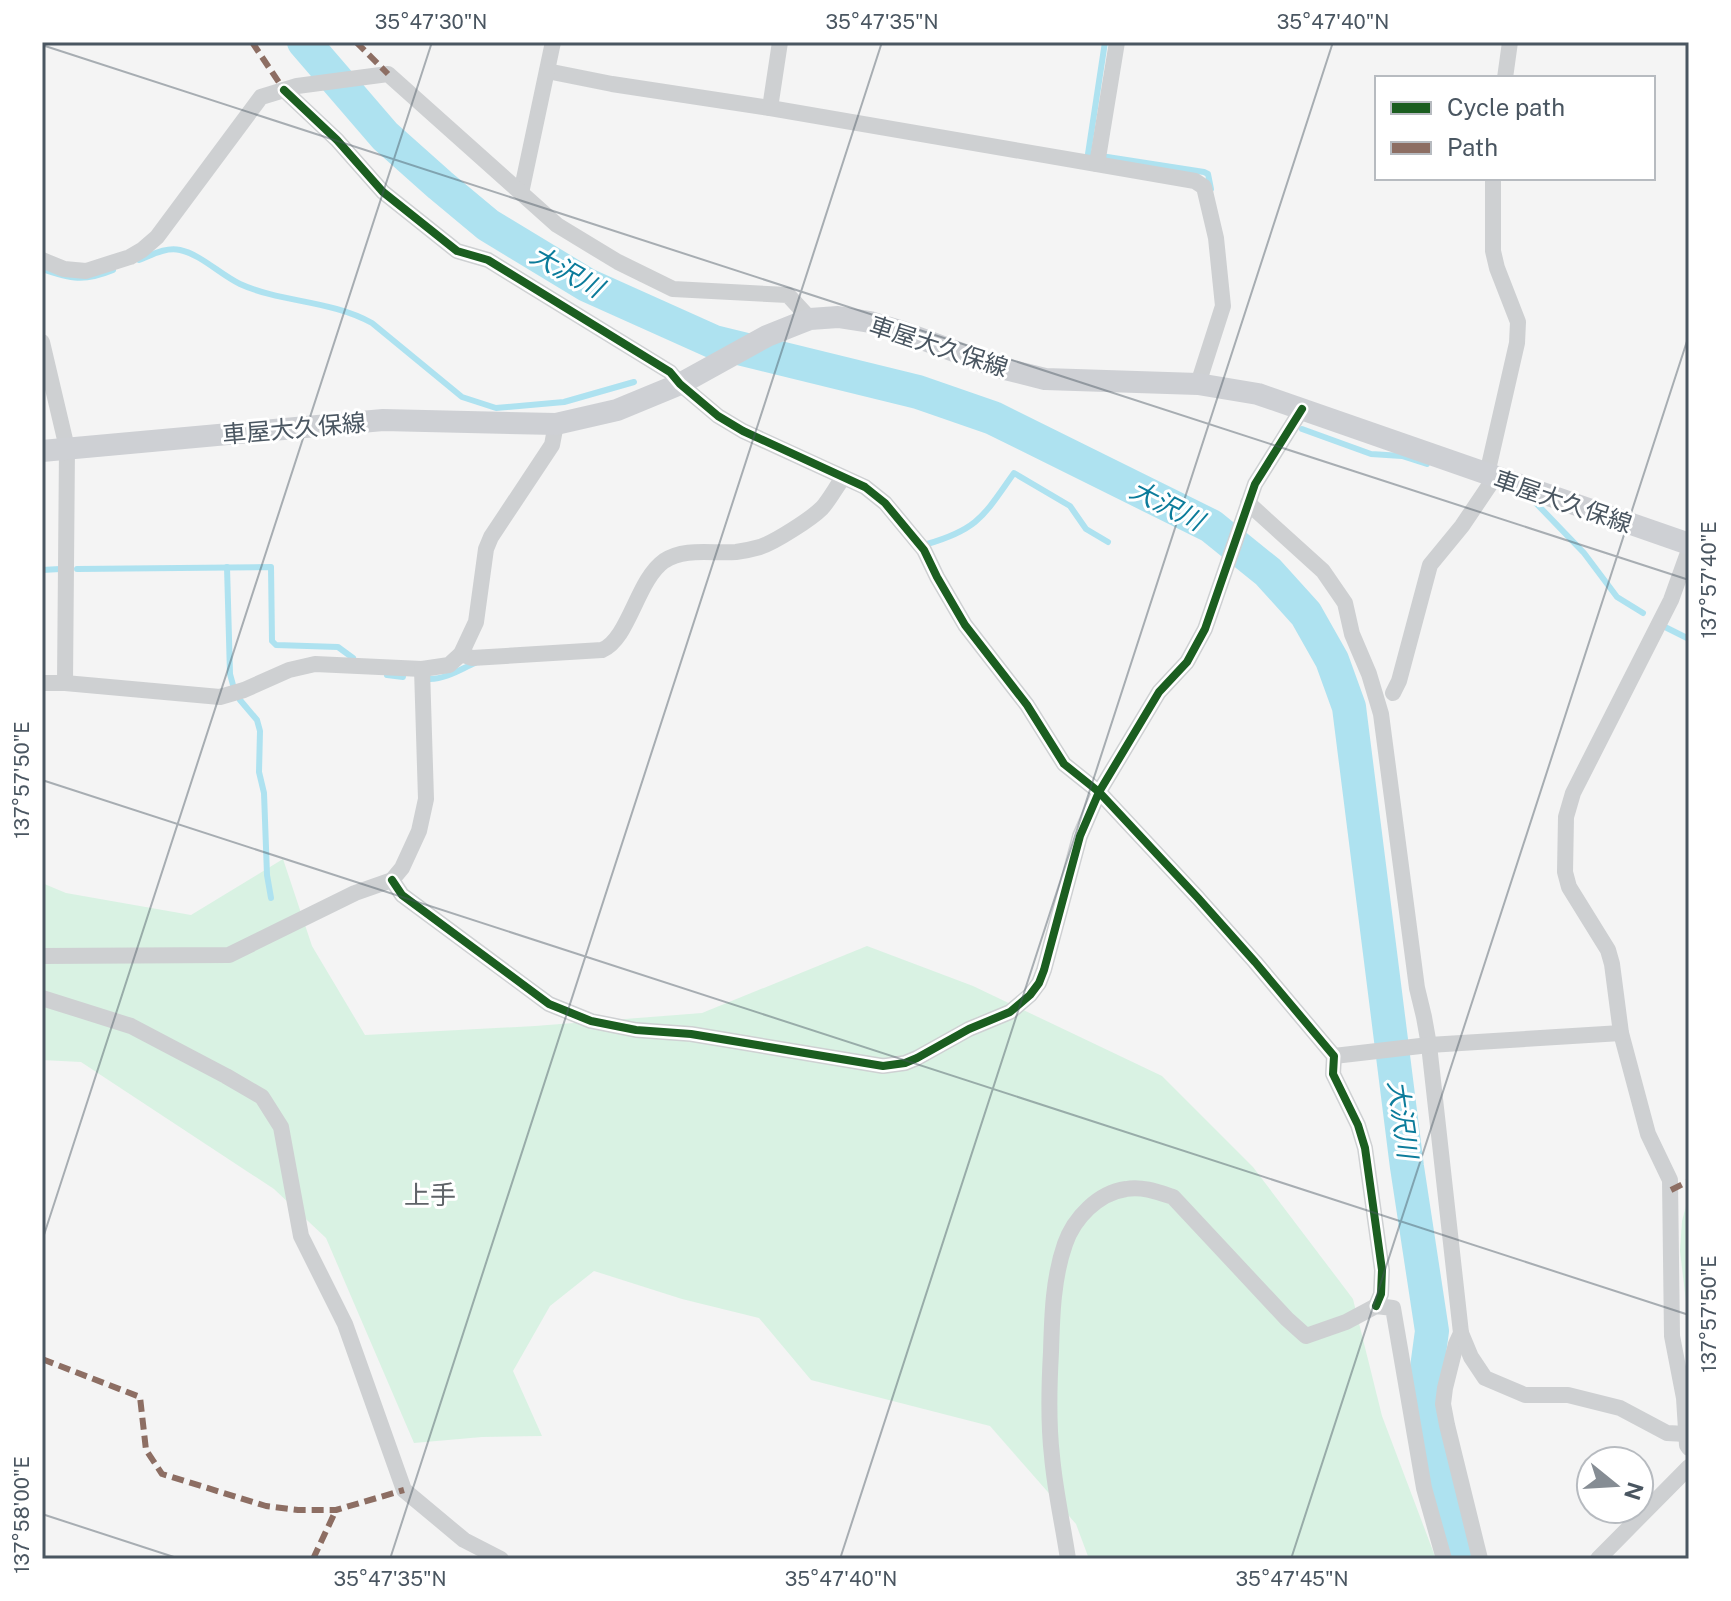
<svg xmlns="http://www.w3.org/2000/svg" width="1731" height="1601" font-family="'Public Sans','Noto Sans JP',sans-serif">
<style>
.green{fill:#d9f2e3}
.lines{fill:none;stroke-linecap:round;stroke-linejoin:round}
.stream{stroke:#aee2f0;stroke-width:6}
.river{stroke:#aee2f0;stroke-width:34}
.street{stroke:#ced0d2;stroke-width:16}
.secondary{stroke:#ced0d4;stroke-width:22}
.quiet{stroke:#8d6e63;stroke-width:6;stroke-dasharray:12 6;stroke-linecap:butt}
.cycleway-casing{stroke:#fff;stroke-width:13}
.cycleway{stroke:#1b5e20;stroke-width:8}
.ticks{fill:none;stroke:#4a5661;stroke-width:2;stroke-opacity:0.45}
.labels{text-anchor:middle;dominant-baseline:central;stroke-width:6;stroke-linejoin:round;paint-order:stroke}
.street-label{font-size:24px;fill:#4a5661;stroke:#fff}
.water-label{font-size:26px;font-style:italic;fill:#0c7c9b;stroke:#fff}
.neighbourhood-label{font-size:26px;fill:#5f6368;stroke:#fff}
.neatline{fill:none;stroke:#4a5661;stroke-width:3}
.ticks-label{font-size:20px;text-anchor:middle;fill:#4a5661}
</style>
<rect width="100%" height="100%" fill="#f4f4f4"/>
<g class="green">
<polygon points="283,859 312,946 365,1035 535,1026 702,1013 867,946 973,986 1162,1076 1253,1167 1353,1299 1382,1416 1436,1559 1089,1559 1076,1524 990,1426 811,1380 759,1318 682,1299 594,1271 550,1306 513,1371 542,1436 482,1437 414,1443 326,1238 274,1189 81,1062 42,1060 42,883 66,893 191,915"/>
<polygon points="1689,1195 1689,1327 1680,1251 1682,1221"/>
</g>
<g class="lines">
<g class="stream">
<polyline points="1105,42 1088,154 1204,172 1208,174 1211,189"/>
<path d="M139 260C152 255 165 247 180 250 200 254 221 275 240 284 282 303 331 300 372 323L462 397 496 408 564 402 634 382"/>
<path d="M42 269C71 279 84 282 113 270"/>
<polyline points="1302,429 1371,454 1402,456 1427,464"/>
<polyline points="1532,499 1584,553 1617,597 1643,613"/>
<path d="M927 544C979 529 984 515 1014 473L1070 506 1086 529 1108 542"/>
<polyline points="227,567 230,674 233,685"/>
<polyline points="77,569 271,567 272,641 276,645 338,647 353,658"/>
<polyline points="42,570 60,569"/>
<polyline points="1663,626 1689,639"/>
<polyline points="387,675 403,677"/>
<path d="M430 679C446 679 461 669 475 663"/>
<polyline points="240,700 257,720 260,731 259,772 264,793 267,875 271,898"/>
</g>
<polyline class="river" points="304,42 385,136 440,185 488,225 587,285 714,342 918,392 993,418 1211,526 1268,572 1306,614 1332,660 1349,707 1407,1167 1432,1331 1423,1397 1441,1491 1461,1559"/>
<g class="street">
<polyline points="547,71 612,84 770,108 1195,181 1204,187 1216,238 1223,306 1198,384"/>
<polyline points="1505,78 1510,42"/>
<polyline points="284,90 337,140 383,192 457,251 488,260 670,372 680,384 718,416 743,431 865,487 885,503 924,550 937,577 965,625 1027,705 1064,764 1099,792 1198,898 1255,962 1334,1056 1333,1074 1358,1125 1365,1148 1382,1270 1381,1294 1376,1306"/>
<polyline points="770,108 780,42"/>
<polyline points="1097,164 1117,42"/>
<polyline points="521,193 553,42"/>
<polyline points="42,260 64,269 86,271 130,257 142,250 157,237 261,97 297,86 388,74 557,225 618,262 673,289 788,295 810,319"/>
<polyline points="42,342 67,448 65,683"/>
<polyline points="1487,474 1517,343 1518,322 1497,268 1493,251 1493,178"/>
<polyline points="1248,503 1323,571 1345,603 1352,634 1369,674 1381,714 1417,988 1424,1017 1429,1045 1461,1333 1456,1344 1445,1388 1443,1404 1447,1425 1480,1559"/>
<polyline points="1689,550 1671,600 1573,793 1566,817 1565,872 1569,887 1608,950 1612,964 1621,1033 1648,1134 1670,1180 1672,1336 1684,1398 1687,1445 1689,1448"/>
<path d="M461 654 472 658 602 650C629 639 637 580 664 561 685 547 713 554 736 552 743 551 753 549 760 547 775 542 811 519 822 508 830 499 836 487 843 478"/>
<polyline points="42,683 65,683 220,697 244,690 289,670 315,664 422,669 449,665 461,654 476,622 486,549 491,537 552,445 556,424"/>
<polyline points="1393,693 1399,681 1430,565 1462,526 1495,477"/>
<polyline points="392,880 402,895 549,1004 591,1021 636,1030 691,1034 883,1066 905,1063 917,1058 969,1029 1010,1012 1030,995 1039,983 1044,970 1080,836 1099,792 1159,692 1187,662 1205,629 1255,484 1302,409"/>
<polyline points="42,956 229,955 355,893 392,880 402,868 419,831 426,799 422,669"/>
<polyline points="42,998 131,1026 226,1076 262,1097 281,1127 301,1236 345,1324 404,1490 464,1540 501,1559"/>
<polyline points="1334,1056 1429,1045 1621,1033"/>
<polyline points="1461,1333 1471,1357 1485,1378 1525,1395 1568,1395 1620,1408 1667,1433 1686,1434"/>
<path d="M1068 1559C1063 1525 1055 1491 1052 1456 1048 1422 1049 1387 1051 1352 1052 1316 1053 1278 1065 1244 1074 1218 1098 1193 1126 1189 1142 1186 1158 1192 1173 1197L1287 1319 1306 1336 1346 1322 1376 1306 1393 1308 1424 1488 1444 1559"/>
<polyline points="1598,1559 1689,1467"/>
</g>
<polyline class="secondary" points="42,451 383,420 556,424 617,410 680,384 767,336 797,324 810,319 838,317 870,322 903,332 997,367 1045,379 1198,384 1258,394 1689,544"/>
<g class="quiet">
<polyline points="252,42 284,90"/>
<polyline points="356,42 388,74"/>
<polyline points="1671,1190 1689,1181"/>
<polyline points="42,1359 140,1397 146,1450 162,1474 266,1506 298,1510 336,1510 404,1490"/>
<polyline points="313,1559 336,1510"/>
</g>
<g class="cycleway-casing">
<g id="cycleway">
<polyline points="284,90 337,140 383,192 457,251 488,260 670,372 680,384 718,416 743,431 865,487 885,503 924,550 937,577 965,625 1027,705 1064,764 1099,792 1198,898 1255,962 1334,1056 1333,1074 1358,1125 1365,1148 1382,1270 1381,1294 1376,1306"/>
<polyline points="392,880 402,895 549,1004 591,1021 636,1030 691,1034 883,1066 905,1063 917,1058 969,1029 1010,1012 1030,995 1039,983 1044,970 1080,836 1099,792 1159,692 1187,662 1205,629 1255,484 1302,409"/>
</g>
</g>
<use href="#cycleway" class="cycleway"/>
</g>
<path class="ticks" d="M42 45 1689 580M42 780 1689 1315M42 1241 432 42M42 1514 180 1559M390 1559 882 42M840 1559 1333 42M1291 1559 1689 335"/>
<g class="labels">
<g class="street-label">
<text transform="translate(939 346) rotate(18)">車屋大久保線</text>
<text transform="translate(294 428) rotate(-5)">車屋大久保線</text>
<text transform="translate(1563 501) rotate(19)">車屋大久保線</text>
</g>
<g class="water-label">
<text transform="translate(567 271) rotate(29)">大沢川</text>
<text transform="translate(1167 505) rotate(27)">大沢川</text>
<text transform="translate(1403 1119) rotate(82)">大沢川</text>
</g>
<g class="neighbourhood-label">
<text x="430" y="1194">上手</text>
</g>
</g>
<rect width="1731" height="1601" fill="none" stroke="#ffffff" stroke-width="88"/>
<rect x="1375" y="76" width="280" height="104" fill="#ffffff" stroke="#b7bbc0" stroke-width="2"/>
<rect x="1391" y="102" width="40" height="12" fill="#1b5e20" stroke="#b7bbc0" stroke-width="2"/>
<text x="1447" y="116" font-size="24" fill="#4a5661">Cycle path</text>
<rect x="1391" y="142" width="40" height="12" fill="#8d6e63" stroke="#b7bbc0" stroke-width="2"/>
<text x="1447" y="156" font-size="24" fill="#4a5661">Path</text>
<g transform="translate(1615 1485) rotate(108)"><circle r="38" fill="#ffffff" stroke="#b7bbc0" stroke-width="2"/>
<path d="M0-6L14 30L0 20L-14 30Z" fill="#868d94"/>
<text y="-12" font-size="22" font-weight="bold" text-anchor="middle" fill="#4a5661">N</text>
</g>
<rect x="44" y="44" width="1643" height="1513" class="neatline"/>
<g class="ticks-label">
<text x="431" y="29">35°47'30"N</text>
<text x="882" y="29">35°47'35"N</text>
<text x="1333" y="29">35°47'40"N</text>
<text transform="translate(1709 580) rotate(-90)" y="7">137°57'40"E</text>
<text transform="translate(22 780) rotate(-90)" y="7">137°57'50"E</text>
<text transform="translate(1709 1314) rotate(-90)" y="7">137°57'50"E</text>
<text transform="translate(22 1515) rotate(-90)" y="7">137°58'00"E</text>
<text x="390" y="1586">35°47'35"N</text>
<text x="841" y="1586">35°47'40"N</text>
<text x="1292" y="1586">35°47'45"N</text>
</g>
</svg>
